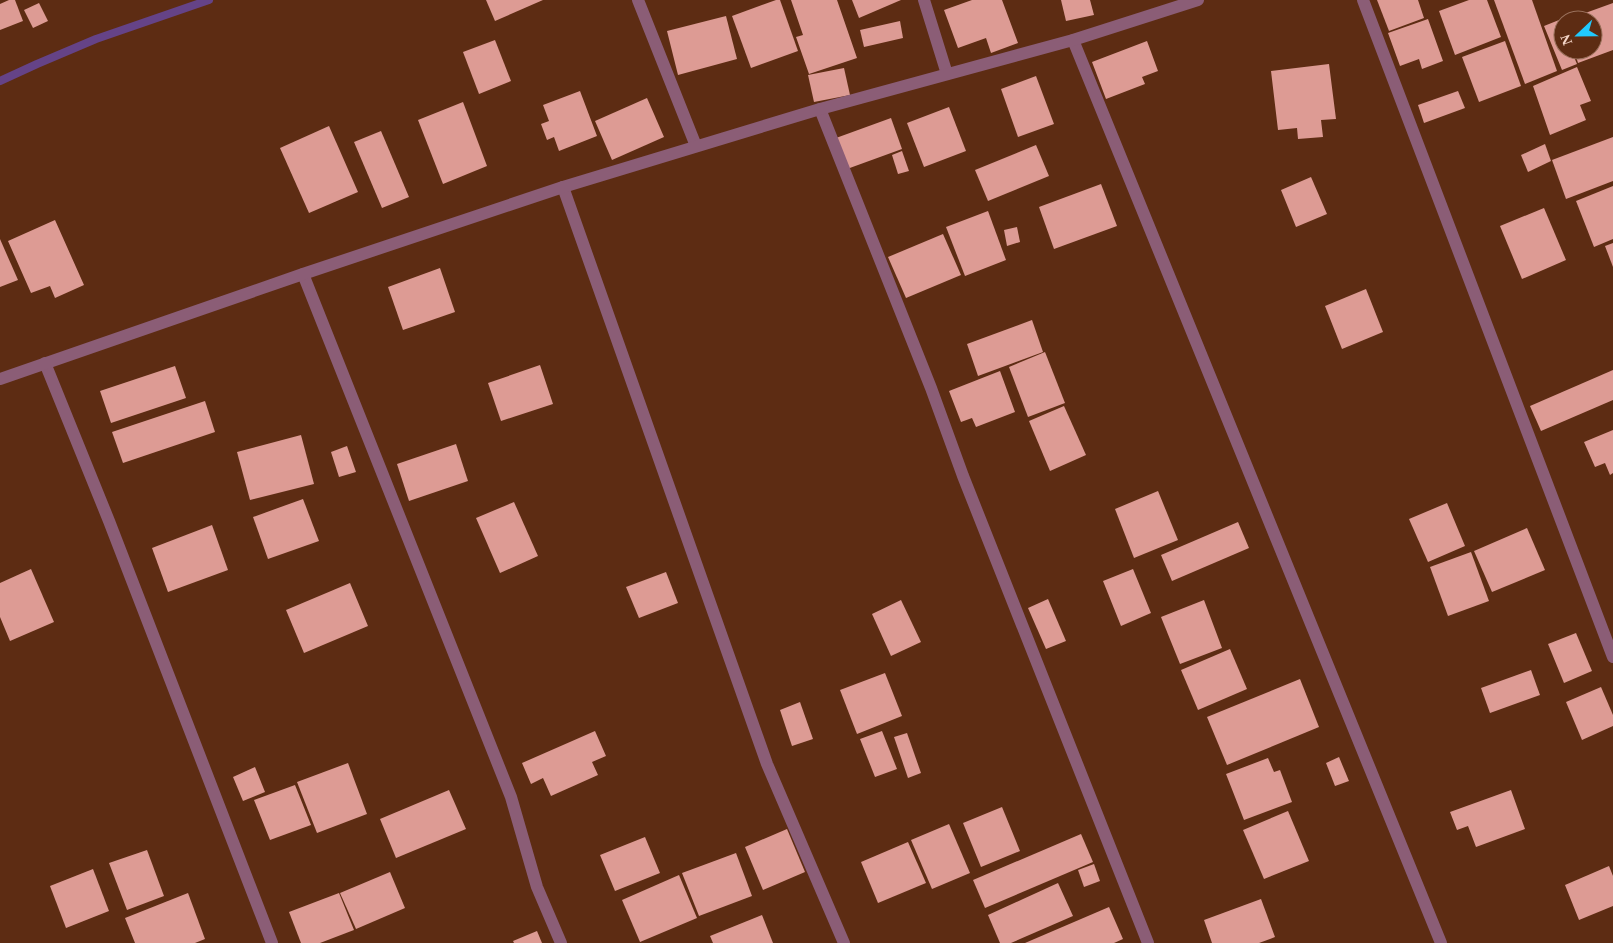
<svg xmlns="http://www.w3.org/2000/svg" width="1613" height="943" font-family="'Times New Roman',serif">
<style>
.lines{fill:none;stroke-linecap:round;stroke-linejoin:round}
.stream{stroke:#654387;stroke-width:8}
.building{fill:#dd9b94}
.minor{stroke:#8b5d76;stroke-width:12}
.tertiary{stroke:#8b5d76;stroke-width:12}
</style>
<rect width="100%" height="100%" fill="#5d2c13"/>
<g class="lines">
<polyline class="stream" points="0,81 37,64 96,39 209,0"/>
</g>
<g class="building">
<polygon points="9,0 15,0 23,21 0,30 0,4"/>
<polygon points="486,0 543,0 495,21"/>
<polygon points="776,0 780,0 798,51 751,68 732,16"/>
<polygon points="791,0 837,0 857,58 809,74 796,37 803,35"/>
<polygon points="852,0 901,0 859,18"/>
<polygon points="972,0 1002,0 1018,43 991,53 986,38 958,48 944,10"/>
<polygon points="1061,0 1090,0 1094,15 1066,21"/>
<polygon points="1377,0 1418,0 1424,18 1389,31"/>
<polygon points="1469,0 1487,0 1501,37 1455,55 1439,11"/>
<polygon points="1494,0 1532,0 1557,71 1525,84"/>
<polygon points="39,3 48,21 33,28 24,10"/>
<polygon points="1613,3 1613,50 1578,63 1574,50 1593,50 1593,20 1566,20"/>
<polygon points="726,16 737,59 678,75 667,31"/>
<polygon points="1428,19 1443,61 1422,69 1419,59 1400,66 1388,33"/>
<polygon points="1559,20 1563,30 1563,50 1571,50 1577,64 1562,70 1544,26"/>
<polygon points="900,21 903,38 864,47 860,30"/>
<polygon points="495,40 511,81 479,94 463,52"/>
<polygon points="1147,41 1158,71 1142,77 1145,84 1106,99 1092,62"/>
<polygon points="1505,41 1521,86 1479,102 1462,57"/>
<polygon points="1329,64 1336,119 1321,120 1323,137 1298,139 1297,128 1278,130 1271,71"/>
<polygon points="1577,67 1591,101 1580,105 1586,120 1550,135 1533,86"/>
<polygon points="844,68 850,95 814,102 808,75"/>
<polygon points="1036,76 1054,124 1018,137 1001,89"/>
<polygon points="580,91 597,136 559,151 554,137 547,140 541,124 549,121 543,105"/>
<polygon points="1458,91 1465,108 1424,123 1418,105"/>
<polygon points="647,98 664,137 612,160 595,121"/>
<polygon points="463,102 487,166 443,184 418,120"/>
<polygon points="949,107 966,151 924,167 907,123"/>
<polygon points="891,118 902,149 847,169 836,138"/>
<polygon points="329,126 358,192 309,213 280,148"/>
<polygon points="381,131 409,197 382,208 354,142"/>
<polygon points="1613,137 1613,181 1566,199 1552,160"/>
<polygon points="1545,144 1551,161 1528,172 1521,155"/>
<polygon points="1036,145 1049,176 988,201 975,170"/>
<polygon points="902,151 909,171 898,174 892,155"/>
<polygon points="1311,177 1327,214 1296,227 1281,190"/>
<polygon points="1101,184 1117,226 1054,249 1039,207"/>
<polygon points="1613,186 1613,239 1594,247 1576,201"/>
<polygon points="1544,208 1566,260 1522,279 1500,226"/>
<polygon points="988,211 1006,260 965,276 946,227"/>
<polygon points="55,220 84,285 55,298 50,286 31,293 8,241"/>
<polygon points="1017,227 1020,242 1007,246 1004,230"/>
<polygon points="943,234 961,275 906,298 888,257"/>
<polygon points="0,239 18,280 0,287"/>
<polygon points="1613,243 1613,267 1605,246"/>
<polygon points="440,268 455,312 403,330 388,287"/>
<polygon points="1366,289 1383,332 1342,349 1325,306"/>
<polygon points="1032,320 1043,352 978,376 967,344"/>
<polygon points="1045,352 1065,403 1028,417 1009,367"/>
<polygon points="540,365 553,404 501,421 488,383"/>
<polygon points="175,366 186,398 111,423 100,391"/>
<polygon points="1613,370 1613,400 1541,431 1530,406"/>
<polygon points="1000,371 1015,412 976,427 972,418 961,422 949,391"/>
<polygon points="205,401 215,432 123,463 112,432"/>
<polygon points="1064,406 1086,455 1050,471 1029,421"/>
<polygon points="1613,430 1613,473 1610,475 1605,463 1595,467 1584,442"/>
<polygon points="301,435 314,484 250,500 237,452"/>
<polygon points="456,444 468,481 409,501 397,464"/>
<polygon points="347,446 356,472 339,477 331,452"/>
<polygon points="1158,491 1178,540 1134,558 1115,509"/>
<polygon points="303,499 319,541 268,559 253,517"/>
<polygon points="514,502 538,556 500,573 476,518"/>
<polygon points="1447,503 1465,546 1428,562 1409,519"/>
<polygon points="1238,522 1249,548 1172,581 1161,555"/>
<polygon points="212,525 228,570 168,592 152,548"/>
<polygon points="1527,528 1545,570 1492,592 1474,551"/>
<polygon points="1471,552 1489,601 1448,616 1430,567"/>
<polygon points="31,569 54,622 10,641 0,617 0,583"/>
<polygon points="1133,569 1151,613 1121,626 1103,581"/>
<polygon points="666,572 678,603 639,618 626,587"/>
<polygon points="350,583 368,626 304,653 286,610"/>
<polygon points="1048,599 1066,641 1046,649 1028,608"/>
<polygon points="901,600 921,642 891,656 872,614"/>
<polygon points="1204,600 1222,648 1180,664 1161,617"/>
<polygon points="1576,633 1592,671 1564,683 1548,644"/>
<polygon points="1230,649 1247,689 1198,710 1181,670"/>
<polygon points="1531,670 1540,695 1490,713 1481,688"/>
<polygon points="885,673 902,716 857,734 840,690"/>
<polygon points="1300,679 1319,727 1227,765 1207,717"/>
<polygon points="1601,687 1613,715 1613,726 1582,740 1566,702"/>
<polygon points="800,702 813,739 792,746 780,710"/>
<polygon points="595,731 606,756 592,762 598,775 551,796 543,778 531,784 522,763"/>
<polygon points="882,731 897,769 875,777 860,739"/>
<polygon points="907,733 921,773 908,778 894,737"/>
<polygon points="1339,757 1349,781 1335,786 1326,763"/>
<polygon points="1268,758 1274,772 1280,770 1292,802 1244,820 1226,774"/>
<polygon points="348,763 367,814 317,833 297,782"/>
<polygon points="255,767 265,792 243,801 233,777"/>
<polygon points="295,785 311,825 270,840 254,800"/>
<polygon points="449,790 466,829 396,858 380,819"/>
<polygon points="1511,790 1525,829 1476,847 1468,826 1457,830 1450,812"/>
<polygon points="1002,807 1020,851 981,867 963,823"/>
<polygon points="1288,811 1309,861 1264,879 1243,830"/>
<polygon points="949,824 970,873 932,889 911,840"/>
<polygon points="787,829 805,872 763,890 745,847"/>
<polygon points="1081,834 1093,862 985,908 973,880"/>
<polygon points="645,837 660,873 615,891 600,855"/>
<polygon points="908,842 926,883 878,903 861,862"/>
<polygon points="147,850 164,896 127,910 109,863"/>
<polygon points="736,853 752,896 699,916 682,873"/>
<polygon points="1094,864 1100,881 1084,887 1078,870"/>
<polygon points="1609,866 1613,876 1613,906 1579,920 1565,885"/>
<polygon points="93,869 109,911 66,928 50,886"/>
<polygon points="390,872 405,908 356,929 340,893"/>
<polygon points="679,875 697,918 640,942 622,900"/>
<polygon points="1058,883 1073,916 1011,943 1000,943 988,915"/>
<polygon points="188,893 205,939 195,943 135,943 125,918"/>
<polygon points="339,893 354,930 320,943 301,943 289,912"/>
<polygon points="1261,899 1275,937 1259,943 1212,943 1204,920"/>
<polygon points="1109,907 1123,939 1114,943 1025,943"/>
<polygon points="762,915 773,943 713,943 710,936"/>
<polygon points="537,931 542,943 514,943 513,941"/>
</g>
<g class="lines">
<g class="minor">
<polyline points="638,0 696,146"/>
<polyline points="924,0 947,74"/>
<polyline points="1363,0 1613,657"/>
<polyline points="1073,40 1441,943"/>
<polyline points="820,109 931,388 963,476 1148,943"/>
<polyline points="563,187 767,764 844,943"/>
<polyline points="303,274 511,797 537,887 561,943"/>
<polyline points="45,363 109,521 272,943"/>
</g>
<polyline class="tertiary" points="0,379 303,274 563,187 820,109 1073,40 1198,0"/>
</g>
<g transform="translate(1578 35) rotate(248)"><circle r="24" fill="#5d2c13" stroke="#99705b"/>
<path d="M0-4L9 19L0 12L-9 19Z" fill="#21c9fd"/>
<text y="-8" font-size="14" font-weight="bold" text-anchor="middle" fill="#f4d5c7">N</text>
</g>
</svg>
